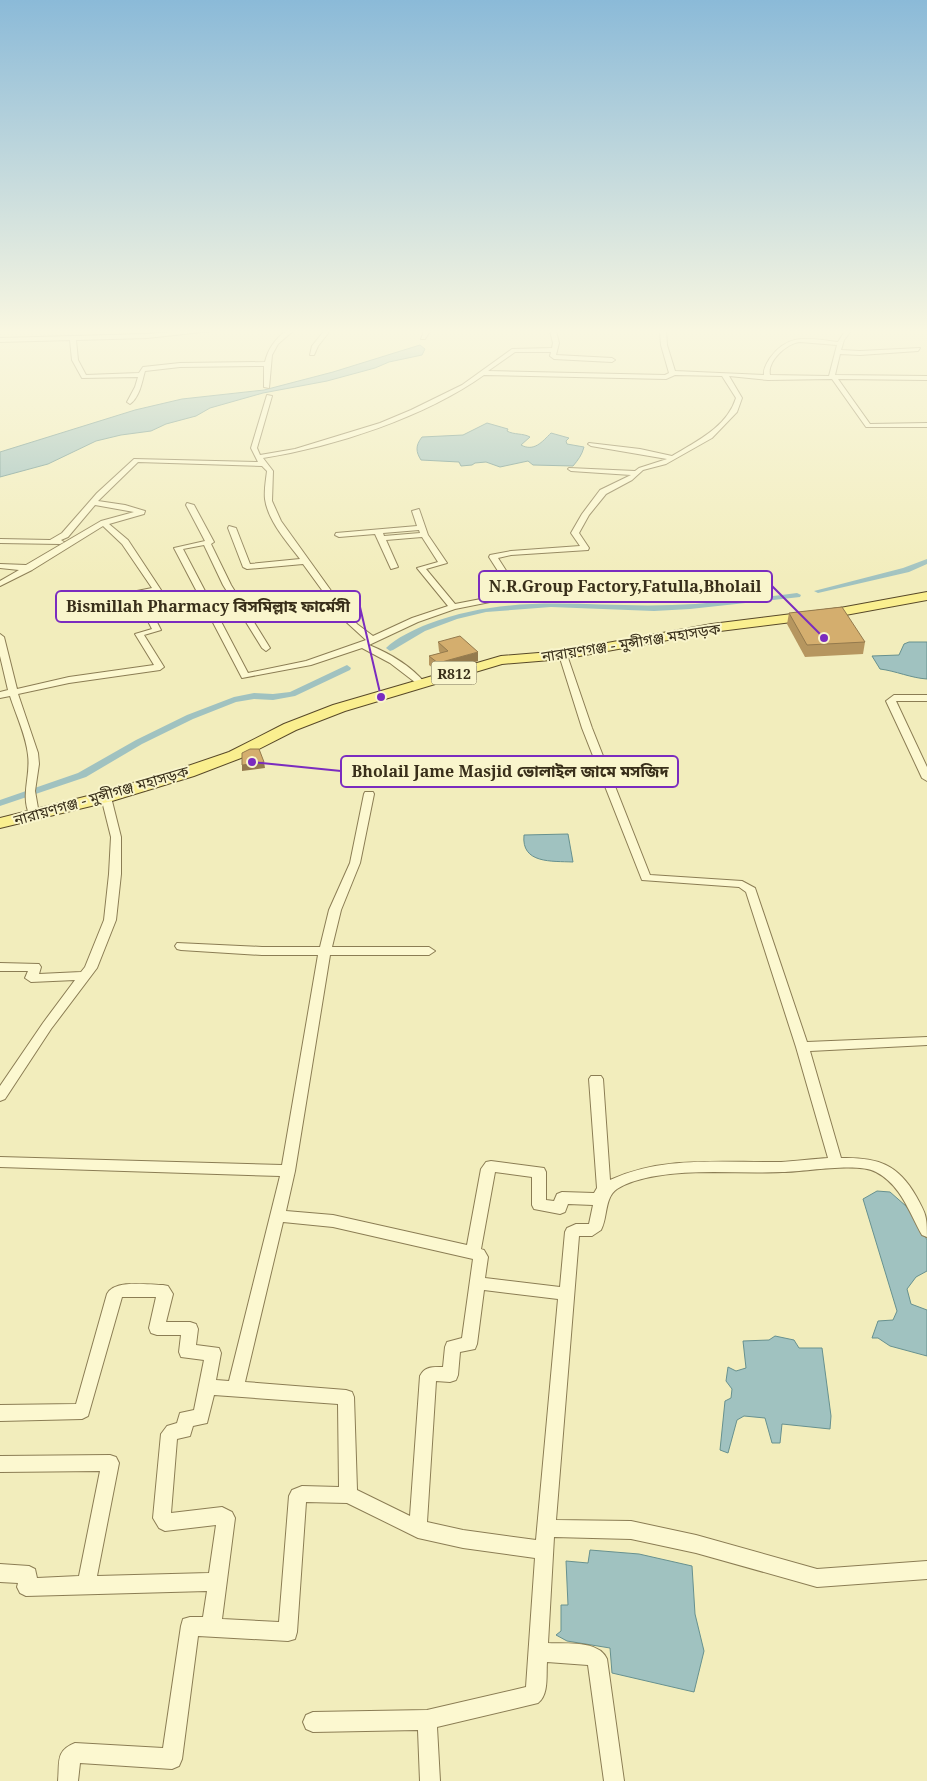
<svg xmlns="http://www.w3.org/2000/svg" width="927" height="1781" font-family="'Noto Serif','Noto Sans Bengali',serif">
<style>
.water{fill:#a0c2c0;stroke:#67918f}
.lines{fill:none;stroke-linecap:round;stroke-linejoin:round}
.canal{fill:#a0c2c0;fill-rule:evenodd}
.street-casing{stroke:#8b7d54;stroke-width:2}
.primary-casing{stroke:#584929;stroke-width:2}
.street{fill:#fcf8d0;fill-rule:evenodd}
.primary{fill:#faef8f;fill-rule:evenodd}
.wall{fill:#b6965f}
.shaded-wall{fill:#947a4d}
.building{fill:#d4ae6e;stroke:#947a4d}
.labels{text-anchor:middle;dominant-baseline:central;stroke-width:4;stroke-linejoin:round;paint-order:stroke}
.shield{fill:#f9f5cc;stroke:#736a4f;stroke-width:1}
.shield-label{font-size:14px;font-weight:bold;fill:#392f1a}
.street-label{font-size:15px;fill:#392f1a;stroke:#f9f5cc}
.leader{fill:none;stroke:#7b2cbf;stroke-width:2}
.callout-dot{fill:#7b2cbf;stroke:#f9f5cc;stroke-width:2}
.callout{fill:#f9f5cc;stroke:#7b2cbf;stroke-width:2}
.callout-label{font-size:16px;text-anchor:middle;font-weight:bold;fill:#392f1a}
</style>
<rect width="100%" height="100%" fill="#f2edbc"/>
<g class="water">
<polygon points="420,345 425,349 422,355 389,362 375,368 327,381 263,393 210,408 196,416 166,424 151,431 121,435 96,441 48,464 0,477 0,452 135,410 182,399 264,390 333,372"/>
<path d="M487 423 508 429 507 431C514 435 523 433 530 437L521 445C534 452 542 442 551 433L569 438 566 441 567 444 584 447C582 455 578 460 573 466L533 465 528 461 500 467 486 462 475 463 472 465 461 466 459 462 421 460C416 452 415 446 422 437L463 435Z"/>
<path d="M909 642H927V679C911 678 896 671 880 669L872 656 899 655 904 644Z"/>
<path d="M568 834 573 862C552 861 521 864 524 835Z"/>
<polygon points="877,1191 890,1192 906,1206 920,1226 927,1240 927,1271 916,1277 907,1289 911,1304 927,1310 927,1356 890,1346 878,1338 872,1338 878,1321 893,1320 897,1311 863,1199"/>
<polygon points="775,1336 794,1340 799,1348 822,1348 831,1416 830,1429 782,1424 780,1443 772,1443 765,1418 744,1416 737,1420 728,1453 720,1450 725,1401 731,1398 732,1389 726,1381 728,1367 736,1371 746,1368 743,1341 769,1340"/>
<polygon points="590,1550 639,1554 692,1566 695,1614 704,1651 694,1692 612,1673 610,1648 567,1641 556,1635 561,1631 561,1605 568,1605 566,1561 588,1563"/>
</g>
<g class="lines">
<g class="canal">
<polygon points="927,559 927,564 909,572 818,593 814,591 903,568"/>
<path d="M797 593 801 595 800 597 690 609 654 611 551 607 486 612 457 619 425 631 393 650 390 651 386 648C396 638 415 629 428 624 512 592 586 608 672 605 714 604 756 598 797 593Z"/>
<polygon points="347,665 351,668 350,670 295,696 273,700 254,699 236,702 193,719 142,744 86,777 0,806 0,800 78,773 136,740 187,715 234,697 254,693 273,694 290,692"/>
</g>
<g class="street-casing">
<g id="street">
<path d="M184 331H211L147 338 76 340 78 360 86 375 139 373 143 367 180 363 265 362C268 349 275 339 286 331H293L278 344 272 355 269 388 264 387V366L180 367 145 371C142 381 140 397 130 404L127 402 135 387 138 377 82 378 72 360 70 340 0 342V338L147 334Z"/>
<polygon points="324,331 330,331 318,346 314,355 310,355 312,346"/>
<polygon points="424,331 430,331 425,339 421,339"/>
<path d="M550 331H556L559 343 556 355 612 358 615 360 612 362 554 359 550 356 551 352H515L488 371 665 375 669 373 661 345 660 331H666L667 345 675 371 764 375C763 369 767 363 770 358 789 332 810 339 838 342L845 331H851L844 340 841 350 860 351 920 348 918 351 860 355 840 354 835 375 927 376V380L838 379 870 424 927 423V427H866L832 379 768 380 729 376 742 398 737 412 712 438 666 464 643 470 632 480 606 494 589 515 579 533 589 548 588 550 511 555 498 558 521 594 520 596 455 609 418 622 369 645C389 653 411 666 425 683L420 686 390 663 362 648 311 665 242 678 174 548 205 541 186 505 187 503 194 505 214 542 211 544 231 585 270 648 266 651 262 648 223 585 204 545 183 549 248 673 306 661 366 640 343 619 303 564 247 569 243 567 228 528 229 526 236 528 250 564 300 559C287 542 268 521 265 499 264 490 266 480 267 471L262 466 138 462 98 501 125 505 145 511 144 514 109 524 128 540 161 590 143 595 161 630 144 635 164 667 160 670 69 683 18 694 38 753 39 764 35 791 39 814 34 817 30 816C20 796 31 776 28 755 26 735 16 715 10 696L0 698V692L8 690 0 656V634L4 637 17 689 69 677 154 665 135 634 152 629 135 596 122 598 118 596 122 594 152 588 122 544 103 526 32 570 0 586V581L19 570 0 568V564L26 565 101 521 134 512 95 505 68 537 61 540 64 542 60 544 0 543V539L50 540 62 533 97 493 134 459 258 462 251 448 267 395 272 396 257 448 260 455 295 449 380 423 411 410 462 385 512 349 552 348 553 343ZM800 342 837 345 829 376 770 375C767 361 787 343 800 342ZM484 375 666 379 675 375 722 376 736 398C727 427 697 441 672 456L640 449 589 443 588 444 591 446 667 459 639 468 635 471 569 468 568 469 571 471 631 475 600 490 582 514 571 533 580 546 511 551 490 555 489 557 512 593 455 604 426 569 447 563 428 535 419 509 412 511 417 526 336 533 335 535 339 537 375 534 391 569 398 567 386 540 422 537 438 562 417 568 448 606 412 618 373 636 357 624 342 606 281 521 272 501 273 471 263 458C334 447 425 417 484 375ZM419 530 420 533 384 536 383 533Z"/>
<path d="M563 652 567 655 592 728 650 875 742 881 755 888 807 1042 927 1037V1045L810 1051 841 1158C877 1157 898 1164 916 1196 926 1214 927 1216 927 1237L922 1235C909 1212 901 1185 876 1172 857 1162 804 1172 782 1172 740 1174 698 1169 656 1176 643 1178 628 1182 617 1189 604 1198 608 1217 601 1230L592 1236H579L556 1520 631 1521 696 1535 817 1569 927 1561V1579L817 1587 696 1553 631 1539 554 1537 548 1643C566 1644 599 1640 607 1659L624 1781H604L588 1665 547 1662C546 1675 549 1695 538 1703L437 1727 440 1781H420L418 1730 313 1732 306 1729 303 1722 306 1715 313 1712 427 1710 526 1687 535 1558 463 1548 418 1538 347 1503 306 1502 297 1632 295 1639 288 1641 198 1636 182 1759 179 1766 172 1769 80 1763 78 1781H58C60 1762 55 1751 75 1743L163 1748 181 1626 183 1619 190 1617H203L207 1591 26 1596 20 1593 17 1587 18 1583 0 1582V1564L29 1566 35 1569 37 1578 79 1576 100 1471 0 1472V1456L110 1455 116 1457 119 1463 97 1576 209 1573 216 1525 165 1531 159 1528 153 1518 161 1434 167 1426 177 1423 180 1413 194 1410 204 1360 181 1357 179 1352 181 1335H157L151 1333 149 1328 156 1297H122L88 1416 82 1419 0 1421V1405L76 1404 107 1294C115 1279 148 1285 163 1285L168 1286 173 1294 166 1322H190L196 1324 198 1329 196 1345 219 1348 221 1353 216 1380 229 1381 280 1176 0 1167V1157L282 1165 318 955H262L181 950 177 949 175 946 177 943 262 947H320L329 910 350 863 364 794 365 792H373L374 794 360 863 341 910 332 947H429L435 951 429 955H330L295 1171 286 1211 333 1215 467 1245 481 1169 486 1162 491 1161 544 1168 546 1172V1200L554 1201 557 1194 562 1192 594 1193 597 1188 589 1079 591 1076H601L603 1079 610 1180C665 1155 723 1163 781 1162 797 1161 812 1159 828 1158L796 1047 746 892 739 887 642 880 582 728 559 655ZM495 1172 532 1177V1205L534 1209 560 1214 565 1212 568 1204 593 1205 589 1224H576L567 1228 565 1232 560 1287 485 1278 488 1257 484 1250 481 1249ZM283 1222 333 1227 473 1259 462 1338 447 1342 445 1347 443 1367C433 1367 425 1366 420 1376L410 1516 357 1490 354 1397 352 1392 346 1390 245 1382ZM484 1290 558 1299 536 1540 463 1530 427 1522 436 1381 450 1382 456 1380 458 1375 460 1352 475 1349 477 1344ZM214 1395 338 1404 339 1487 302 1486 292 1490 289 1496 279 1622 222 1619 235 1518 232 1512 222 1507 171 1513 177 1439 190 1436 193 1426 207 1423Z"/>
<polygon points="894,695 927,695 927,701 896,701 927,767 927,781 922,778 886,701"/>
<polygon points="106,794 111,797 121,837 121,874 116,920 97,968 51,1029 5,1099 0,1101 0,1086 43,1023 75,980 31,982 25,978 28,971 0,971 0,963 39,964 41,967 39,974 81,972 85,967 104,920 109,874 111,837 101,797"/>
</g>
</g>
<g class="primary-casing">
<polygon id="primary" points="927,592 927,600 840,616 712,632 563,659 502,664 345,711 296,730 241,758 194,776 112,801 0,828 0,818 100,793 182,768 229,752 284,724 333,705 501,656 563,651 712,624 840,608"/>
</g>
<use href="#street" class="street"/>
<use href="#primary" class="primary"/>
</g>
<g class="wall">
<polygon points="789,613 865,642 863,654 805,657 787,624"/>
<polygon points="438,642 478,661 438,672 429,665 429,656 440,653 439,651"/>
</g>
<g class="shaded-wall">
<polygon points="478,652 478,661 438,672 438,663"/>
<polygon points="264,762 265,768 242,771 242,765"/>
</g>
<g class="building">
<polygon points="842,607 865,642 807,645 789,613"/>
<polygon points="460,636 478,652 438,663 429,656 448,651 438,642"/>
<polygon points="250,749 259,749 264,762 242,765 242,753"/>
</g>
<linearGradient id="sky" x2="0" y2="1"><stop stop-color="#8bbad8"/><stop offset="0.57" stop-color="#f9f7e1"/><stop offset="1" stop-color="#f9f7e1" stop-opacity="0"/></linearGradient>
<rect width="927" height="581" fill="url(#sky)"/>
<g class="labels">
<rect class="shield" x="431.5" y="661.5" width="45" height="23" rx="4"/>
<g class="shield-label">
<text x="454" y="673">R812</text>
</g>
<g class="street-label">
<text transform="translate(631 642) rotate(-9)">নারায়ণগঞ্জ - মুন্সীগঞ্জ মহাসড়ক</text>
<text transform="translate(101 795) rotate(-16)">নারায়ণগঞ্জ - মুন্সীগঞ্জ মহাসড়ক</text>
</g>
</g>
<path class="leader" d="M824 638L772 586M381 697L360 607M252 762L341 771"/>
<g class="callout-dot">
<circle cx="824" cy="638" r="5"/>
<circle cx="381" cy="697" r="5"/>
<circle cx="252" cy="762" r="5"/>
</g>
<g class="callout">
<rect x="479" y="571" width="293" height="31" rx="5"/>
<rect x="56" y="591" width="304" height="31" rx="5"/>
<rect x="341" y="756" width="337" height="31" rx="5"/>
</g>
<g class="callout-label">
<text x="625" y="592">N.R.Group Factory,Fatulla,Bholail</text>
<text x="208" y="612">Bismillah Pharmacy বিসমিল্লাহ ফার্মেসী</text>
<text x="510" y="777">Bholail Jame Masjid ভোলাইল জামে মসজিদ</text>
</g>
</svg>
